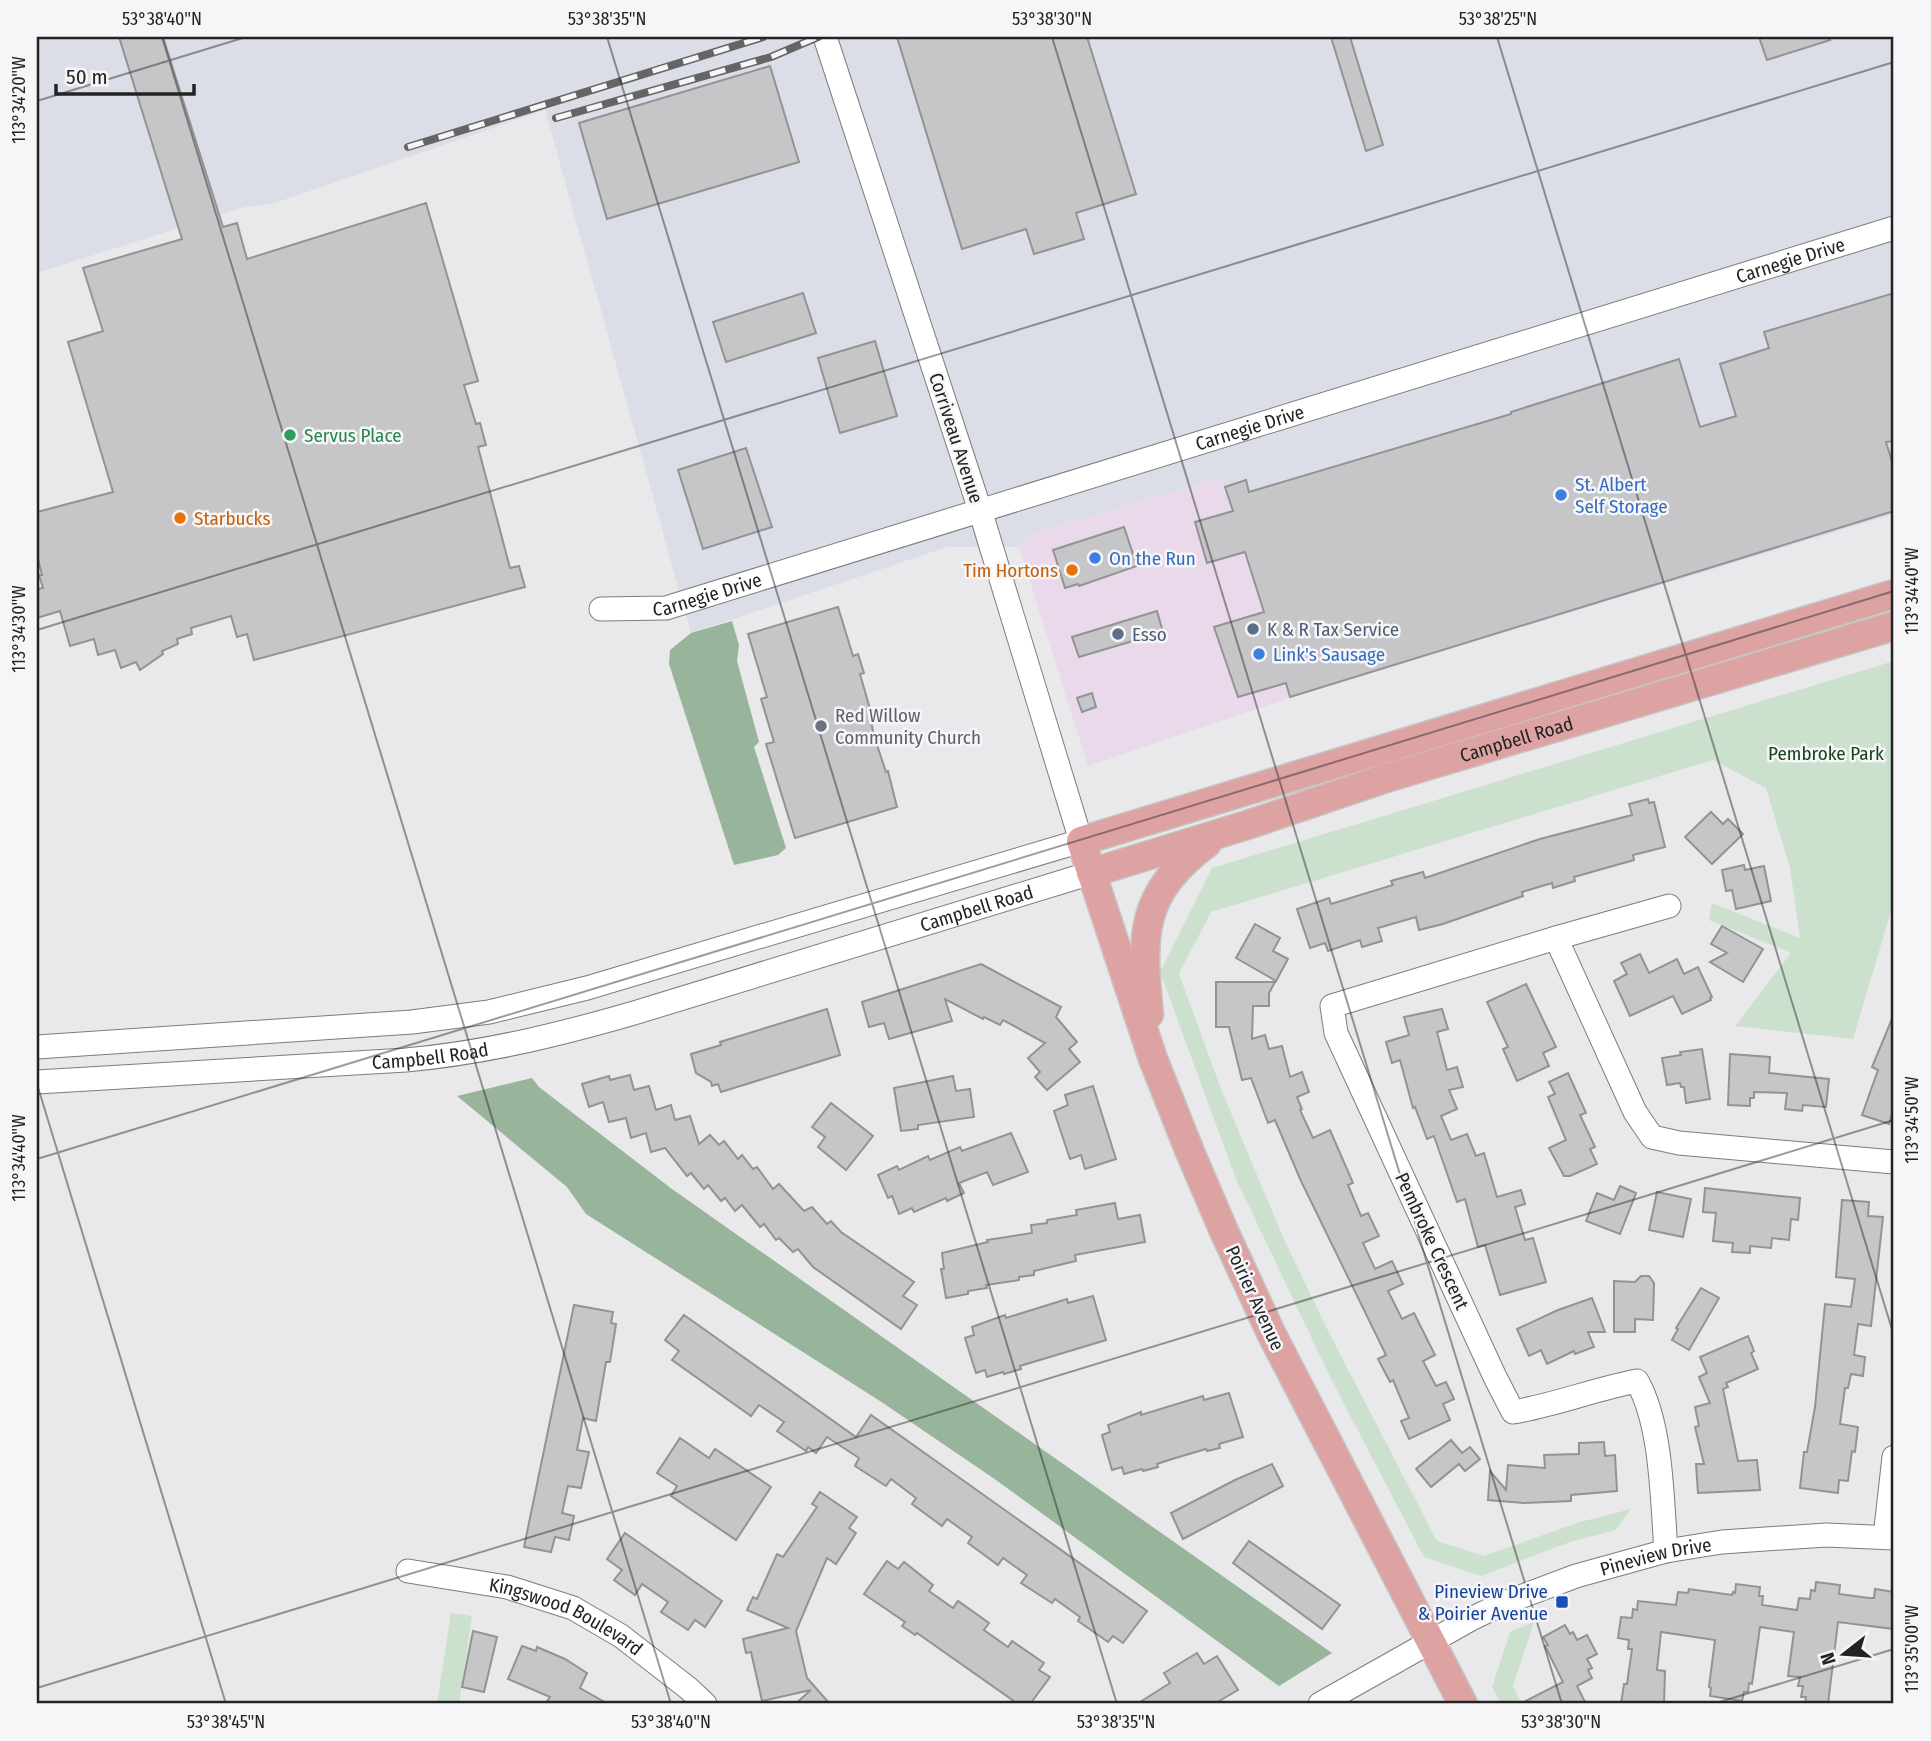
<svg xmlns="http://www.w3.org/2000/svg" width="1931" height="1741" font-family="'Fira Sans Condensed',sans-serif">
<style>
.commercial{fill:#ead9eb}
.built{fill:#dcdee7}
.green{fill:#cce0ce}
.forest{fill:#98b49b}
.building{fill:#c6c6c8;stroke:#929394;stroke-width:2}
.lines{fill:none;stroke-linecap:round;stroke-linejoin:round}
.minor-casing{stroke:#7c7c7e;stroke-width:25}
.major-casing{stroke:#c6c6c6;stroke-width:31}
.minor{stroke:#fff;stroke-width:23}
.major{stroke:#dda3a3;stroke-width:28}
.rail-casing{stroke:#656567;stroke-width:8}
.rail{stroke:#f6f6f8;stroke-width:5;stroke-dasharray:16;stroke-linecap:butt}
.ticks{fill:none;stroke:#232324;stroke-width:2;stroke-opacity:0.45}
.leisure-dot{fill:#2e9e5b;stroke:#f6f6f8;stroke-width:2.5}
.shop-dot{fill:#3f7fe0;stroke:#f6f6f8;stroke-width:2.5}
.food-dot{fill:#e8710a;stroke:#f6f6f8;stroke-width:2.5}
.service-dot{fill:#5c6f8a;stroke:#f6f6f8;stroke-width:2.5}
.worship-dot{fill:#6b7280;stroke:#f6f6f8;stroke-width:2.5}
.transit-dot{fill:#1a4fb4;stroke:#f6f6f8;stroke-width:2.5}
.labels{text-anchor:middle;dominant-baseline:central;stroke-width:5;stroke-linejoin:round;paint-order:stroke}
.street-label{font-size:19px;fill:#232324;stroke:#f6f6f8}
.leisure-label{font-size:19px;fill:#27864d;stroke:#f6f6f8;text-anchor:start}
.shop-label{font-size:19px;fill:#366cbe;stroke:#f6f6f8;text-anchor:start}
.food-label{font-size:19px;fill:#c56008;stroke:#f6f6f8;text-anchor:start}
.service-label{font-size:19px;fill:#4e5e75;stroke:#f6f6f8;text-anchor:start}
.worship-label{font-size:19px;fill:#5b616d;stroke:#f6f6f8;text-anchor:start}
.park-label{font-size:19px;fill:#174320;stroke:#f6f6f8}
.transit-label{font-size:19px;fill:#164399;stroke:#f6f6f8;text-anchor:end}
.neatline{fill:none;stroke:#232324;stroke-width:2.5}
.ticks-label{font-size:18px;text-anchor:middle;fill:#232324}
</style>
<rect width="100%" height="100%" fill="#e9e9eb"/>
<polygon class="commercial" points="1221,477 1290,698 1088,766 1019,547 1031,534"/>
<polygon class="built" points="37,37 1894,37 1894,514 1290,698 1221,477 1031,534 1019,547 947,547 691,633 545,110 272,204 245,207 37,273"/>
<g class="green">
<polygon points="1894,661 1894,901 1853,1039 1735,1026 1791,953 1709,920 1712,903 1800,938 1790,868 1766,788 1713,760 1211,912 1179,974 1221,1089 1283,1237 1325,1325 1437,1541 1484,1556 1580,1522 1631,1509 1616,1530 1570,1542 1481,1576 1424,1557 1331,1379 1236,1179 1160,972 1212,868"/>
<polygon points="451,1613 472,1616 459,1704 437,1704"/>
<polygon points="1534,1622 1513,1686 1522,1704 1501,1704 1492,1687 1510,1632"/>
</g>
<g class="forest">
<polygon points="732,621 739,645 737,661 759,742 754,747 786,848 778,855 734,865 669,664 670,650 691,633"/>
<polygon points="532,1078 539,1087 672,1189 1332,1653 1279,1686 996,1480 880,1401 586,1214 567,1187 457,1096"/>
</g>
<g class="building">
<polygon points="119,37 163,37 223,227 237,223 247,259 426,203 478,381 464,385 476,424 480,423 486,445 478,447 510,568 519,566 525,587 254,660 247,634 237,637 231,616 191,628 192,634 177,639 178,644 162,651 163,654 140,670 136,662 121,668 115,650 98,655 94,639 70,646 60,611 37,618 37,589 43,588 39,575 42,575 37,555 37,512 113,492 68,342 103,331 83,268 182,239"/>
<polygon points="897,37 1087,37 1136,194 1076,213 1084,239 1034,254 1026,229 962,249"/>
<polygon points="1331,37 1350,37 1383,145 1366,151"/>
<polygon points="1759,37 1829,37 1830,40 1767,60"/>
<polygon points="770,66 799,162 607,219 579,123"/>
<polygon points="803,293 816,333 726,362 713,322"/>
<polygon points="1894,293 1894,441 1886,442 1894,468 1894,511 1290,697 1286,683 1238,697 1214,627 1264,612 1245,552 1207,563 1195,522 1233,511 1225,487 1246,480 1249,492 1511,414 1511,412 1679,359 1700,427 1736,416 1720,364 1769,348 1764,332"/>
<polygon points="875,341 897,416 840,433 818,358"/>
<polygon points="746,448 772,527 703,549 678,470"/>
<polygon points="1124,527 1137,566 1079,586 1078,584 1065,588 1053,550"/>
<polygon points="838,607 853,656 858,654 864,673 860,674 872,716 870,716 874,736 886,772 888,771 897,807 795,838 766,744 774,742 761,699 767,697 748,634"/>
<polygon points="1157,611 1163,632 1079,657 1072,637"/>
<polygon points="1092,693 1096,707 1082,712 1077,698"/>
<polygon points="1648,799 1649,803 1654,802 1665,847 1633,855 1634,860 1574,877 1575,881 1553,888 1552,883 1522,892 1523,896 1443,924 1419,930 1416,917 1378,928 1382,941 1362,947 1360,940 1328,951 1325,943 1310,948 1297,909 1329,898 1331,904 1393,885 1391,881 1423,872 1425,878 1540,839 1632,815 1629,804"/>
<polygon points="1711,812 1723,824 1728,819 1743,834 1712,864 1685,837"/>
<polygon points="1744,865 1745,870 1764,866 1771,901 1736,909 1732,890 1726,891 1722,870"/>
<polygon points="1255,924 1280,938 1273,951 1288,959 1276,981 1236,958"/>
<polygon points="1722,926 1763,949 1743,982 1710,962 1727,953 1711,944"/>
<polygon points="1640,954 1649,973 1677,959 1684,974 1698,967 1712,997 1710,998 1711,1000 1682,1014 1673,996 1630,1016 1614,981 1627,974 1621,963"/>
<polygon points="981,964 1061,1007 1056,1017 1077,1042 1069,1049 1080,1062 1047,1090 1035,1077 1040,1072 1028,1058 1045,1043 1003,1020 1000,1025 984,1017 983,1019 945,999 952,1021 889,1039 884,1023 869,1027 862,1002"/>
<polygon points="1216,982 1275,982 1269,993 1269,1006 1253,1006 1252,1039 1265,1035 1269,1049 1282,1046 1290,1077 1302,1072 1309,1092 1297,1097 1302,1109 1300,1110 1313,1138 1330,1130 1353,1183 1348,1185 1361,1216 1368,1213 1379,1236 1363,1243 1375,1269 1392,1261 1403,1284 1388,1291 1402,1319 1414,1313 1435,1355 1423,1361 1436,1386 1446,1382 1454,1399 1443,1404 1450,1420 1409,1439 1401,1421 1409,1418 1393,1380 1390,1382 1378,1359 1386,1355 1301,1181 1275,1120 1268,1123 1251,1078 1242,1080 1229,1027 1216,1027"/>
<polygon points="1526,984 1556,1047 1543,1053 1549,1066 1517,1081 1503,1049 1508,1047 1487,1002"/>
<polygon points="827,1009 840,1055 721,1092 718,1084 712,1086 711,1082 696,1073 691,1054 721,1045 720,1042"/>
<polygon points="1442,1009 1448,1029 1437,1032 1447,1070 1457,1067 1463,1087 1449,1090 1457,1109 1441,1116 1451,1140 1467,1134 1476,1156 1484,1153 1497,1197 1521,1190 1525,1204 1515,1207 1525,1240 1533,1238 1546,1282 1500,1295 1485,1245 1478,1247 1465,1199 1457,1202 1434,1136 1427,1139 1415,1107 1413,1108 1400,1060 1392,1063 1386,1042 1409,1035 1404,1017"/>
<polygon points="1894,1014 1894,1107 1889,1124 1862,1115 1878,1070 1872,1067"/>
<polygon points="1702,1049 1710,1099 1686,1103 1684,1087 1681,1087 1680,1083 1667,1085 1662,1058 1681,1055 1680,1052"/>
<polygon points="1730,1054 1770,1057 1769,1073 1829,1079 1826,1107 1803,1105 1802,1111 1785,1109 1787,1093 1754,1092 1754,1098 1750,1098 1750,1106 1728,1105"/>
<polygon points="1568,1073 1586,1113 1580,1115 1595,1147 1590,1149 1597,1164 1570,1176 1564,1176 1549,1148 1566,1140 1548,1097 1555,1094 1549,1082"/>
<polygon points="630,1075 634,1090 649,1086 656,1110 671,1105 675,1120 690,1116 699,1144 710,1135 719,1145 724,1141 738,1159 742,1155 753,1169 757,1167 773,1189 779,1184 804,1211 812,1207 827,1224 831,1221 841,1232 914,1282 903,1296 917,1305 901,1329 813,1267 798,1249 793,1252 779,1238 776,1240 764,1224 760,1227 742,1205 735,1211 725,1198 721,1201 708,1185 704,1189 691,1173 687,1176 665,1148 651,1152 646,1133 631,1138 626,1118 609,1122 603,1102 589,1107 582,1084 609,1076 610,1080"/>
<polygon points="953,1076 956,1091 970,1089 974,1117 918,1125 918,1129 901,1131 894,1088"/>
<polygon points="1093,1086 1116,1159 1085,1169 1081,1155 1070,1159 1054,1111 1068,1105 1065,1095"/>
<polygon points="831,1103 873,1136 846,1170 818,1147 825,1137 812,1127"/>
<polygon points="1011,1133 1028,1172 993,1185 987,1172 959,1183 964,1193 947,1201 946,1198 914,1212 912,1208 899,1214 892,1196 888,1198 878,1175 897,1166 899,1170 928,1156 930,1160 960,1147 962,1151"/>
<polygon points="1620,1186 1636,1193 1620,1234 1586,1221 1597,1193 1614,1200"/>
<polygon points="1705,1188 1800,1198 1798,1220 1791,1219 1789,1240 1772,1238 1771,1248 1750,1246 1750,1253 1732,1252 1733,1243 1713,1241 1716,1213 1703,1212"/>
<polygon points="1657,1192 1691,1199 1683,1237 1649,1230"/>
<polygon points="1842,1200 1869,1202 1868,1216 1883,1217 1871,1326 1858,1324 1854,1355 1865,1357 1863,1376 1851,1374 1848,1388 1845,1388 1840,1424 1858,1427 1855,1452 1852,1451 1848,1481 1839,1480 1838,1493 1800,1488 1804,1452 1807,1452 1815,1407 1825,1304 1851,1307 1855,1279 1836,1277"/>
<polygon points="1115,1203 1118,1219 1140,1215 1145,1242 1075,1255 1076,1261 1034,1271 1034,1275 1019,1277 1019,1280 986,1285 987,1288 968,1291 968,1294 946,1298 941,1269 944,1269 942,1253 988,1242 987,1240 1032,1233 1031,1225 1047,1223 1047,1220 1077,1215 1076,1210"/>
<polygon points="1641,1276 1649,1276 1654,1283 1653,1320 1635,1319 1635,1332 1614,1332 1614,1281 1635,1282"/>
<polygon points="1701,1288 1719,1298 1689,1350 1672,1340 1678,1329 1676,1328"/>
<polygon points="1093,1296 1106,1340 1020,1366 1021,1369 1004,1374 1003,1372 987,1377 985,1370 976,1373 965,1338 974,1335 972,1327 1005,1315 1006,1318 1067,1299 1068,1303"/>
<polygon points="1592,1298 1605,1332 1588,1332 1594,1347 1575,1354 1574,1351 1547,1364 1541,1350 1529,1356 1517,1329 1558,1310"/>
<polygon points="574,1305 613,1312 611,1323 616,1324 610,1362 606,1362 596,1421 583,1418 577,1450 589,1452 581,1488 568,1486 562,1513 574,1516 569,1540 555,1537 551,1552 524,1547"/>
<polygon points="684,1315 856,1437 871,1415 1147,1611 1123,1643 1113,1636 1108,1642 1078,1621 1080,1617 1055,1599 1052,1603 1021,1583 1027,1575 1003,1558 998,1565 968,1543 972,1537 947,1519 942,1526 912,1504 916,1498 891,1479 886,1486 855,1466 859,1458 827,1437 816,1453 808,1447 806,1451 777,1431 784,1422 759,1405 751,1416 672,1360 679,1351 665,1340"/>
<polygon points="1748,1336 1754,1351 1751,1353 1758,1369 1726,1383 1728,1387 1723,1389 1738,1461 1757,1460 1760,1490 1698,1493 1696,1464 1704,1464 1695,1427 1699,1426 1695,1407 1710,1403 1699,1377 1707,1373 1700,1357"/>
<polygon points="1229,1393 1243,1437 1219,1444 1220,1448 1207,1451 1206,1449 1172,1459 1157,1464 1158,1467 1143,1471 1142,1469 1124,1474 1122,1467 1112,1470 1102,1435 1110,1432 1108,1425 1141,1412 1141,1415 1203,1396 1204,1400"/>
<polygon points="680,1438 709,1458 715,1449 771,1487 736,1540 671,1496 677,1486 657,1473"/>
<polygon points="1451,1440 1462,1453 1470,1447 1480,1459 1465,1471 1459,1464 1431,1487 1416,1469"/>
<polygon points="1604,1442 1605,1456 1615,1455 1617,1491 1571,1495 1571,1501 1524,1503 1488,1500 1490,1471 1506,1490 1508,1465 1545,1468 1544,1455 1579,1454 1579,1443"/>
<polygon points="1272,1464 1283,1486 1183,1539 1171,1513 1235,1480"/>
<polygon points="820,1492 857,1517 849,1528 856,1533 836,1564 827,1558 796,1631 807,1678 830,1704 795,1704 811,1690 762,1701 751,1652 746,1653 743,1639 788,1628 747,1610 753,1597 757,1599 777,1554 783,1557 817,1507 812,1504"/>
<polygon points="625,1533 722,1601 705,1627 695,1620 688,1630 661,1612 668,1602 642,1584 635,1595 614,1580 622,1570 607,1559"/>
<polygon points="1249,1541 1340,1605 1322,1629 1233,1563"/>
<polygon points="887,1561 898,1569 904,1562 933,1585 929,1591 953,1608 958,1601 989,1623 984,1630 1008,1647 1012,1641 1044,1663 1039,1670 1050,1677 1030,1704 1018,1704 917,1633 915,1635 902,1626 905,1622 864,1594"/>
<polygon points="1816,1582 1840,1585 1839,1594 1869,1598 1874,1598 1875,1589 1894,1592 1894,1629 1838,1622 1828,1704 1805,1704 1806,1697 1801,1697 1803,1686 1798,1686 1800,1677 1788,1676 1794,1632 1760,1627 1752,1684 1749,1683 1748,1692 1744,1692 1742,1701 1710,1696 1711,1688 1709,1687 1715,1640 1661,1632 1657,1670 1665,1671 1664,1704 1621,1704 1624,1684 1627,1684 1632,1649 1628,1649 1629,1640 1618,1638 1621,1617 1632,1618 1633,1609 1637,1610 1638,1601 1676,1605 1678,1592 1688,1593 1689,1589 1732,1595 1733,1592 1735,1593 1736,1584 1760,1587 1759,1596 1763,1596 1762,1605 1797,1610 1799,1598 1810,1599 1811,1590 1815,1591"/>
<polygon points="1565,1625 1570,1634 1573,1632 1577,1640 1587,1635 1597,1654 1587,1659 1592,1668 1588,1670 1592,1678 1577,1686 1586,1704 1520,1704 1563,1682 1545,1646 1548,1645 1543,1637"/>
<polygon points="473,1631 497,1637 484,1692 462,1687"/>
<polygon points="522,1646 536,1651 537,1647 565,1659 587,1673 580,1688 608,1704 545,1704 550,1697 508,1679"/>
<polygon points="1197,1653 1204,1664 1217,1656 1238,1690 1214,1704 1137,1704 1170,1683 1164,1673"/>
</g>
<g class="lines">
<g class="minor-casing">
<g id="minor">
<path id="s1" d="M601 609 666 608 1894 228"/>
<polyline points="1556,938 1635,1112 1652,1137 1679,1143 1894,1162"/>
<polyline points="37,1047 412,1022 489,1012 587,988 1081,841 980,510 825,37"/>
<path id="s2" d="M37 1082 406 1060C484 1053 558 1035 634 1013L1091 873"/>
<polyline points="1885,1537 1894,1457"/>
<path d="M1666 1551C1662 1499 1662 1425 1637 1381 1595 1389 1555 1405 1513 1412L1495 1377 1336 1033 1332 1006 1556 938 1669 906"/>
<path id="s3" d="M408 1571 507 1587 573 1608 621 1636 688 1688 705 1704"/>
<path id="s4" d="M1320 1704 1471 1619 1504 1603 1576 1576 1666 1551 1722 1542 1826 1535 1894 1538"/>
</g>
</g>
<g class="major-casing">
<g id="major">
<path id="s5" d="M1091 873 1247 825 1383 779 1894 626"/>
<path d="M1149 1014C1141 935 1139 894 1207 843"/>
<polyline points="1463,1704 1271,1333 1223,1229 1190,1152 1153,1059 1081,841 1894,594"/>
</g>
</g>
<use href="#minor" class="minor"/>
<use href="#major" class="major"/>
<g class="rail-casing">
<g id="rail">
<polyline points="556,118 771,57 818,37"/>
<polyline points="408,147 763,37"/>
</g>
</g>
<use href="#rail" class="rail"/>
</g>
<path class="ticks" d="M162 37 671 1704M607 37 1117 1704M1052 37 1562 1704M1497 37 1894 1336M37 101 246 37M37 630 1894 62M37 1084 226 1704M37 1159 1894 591M37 1688 1894 1120M1713 1704 1894 1649"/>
<circle class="leisure-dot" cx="290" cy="435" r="7"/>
<g class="shop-dot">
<circle cx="1561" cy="495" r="7"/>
<circle cx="1095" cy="558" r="7"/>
<circle cx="1259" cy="654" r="7"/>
</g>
<g class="food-dot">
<circle cx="180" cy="518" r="7"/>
<circle cx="1072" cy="570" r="7"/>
</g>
<g class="service-dot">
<circle cx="1253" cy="629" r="7"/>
<circle cx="1118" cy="634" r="7"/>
</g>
<circle class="worship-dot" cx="821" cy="726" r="7"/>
<rect class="transit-dot" x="1555" y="1595" width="14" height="14" rx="3.5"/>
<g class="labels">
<g class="street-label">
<text stroke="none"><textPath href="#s1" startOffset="1242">Carnegie Drive</textPath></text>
<text stroke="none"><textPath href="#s1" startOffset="676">Carnegie Drive</textPath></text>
<text transform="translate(956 438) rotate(72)">Corriveau Avenue</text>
<text stroke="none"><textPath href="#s1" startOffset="108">Carnegie Drive</textPath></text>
<text stroke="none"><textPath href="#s5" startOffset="446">Campbell Road</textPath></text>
<text stroke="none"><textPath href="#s2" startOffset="961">Campbell Road</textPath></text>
<text stroke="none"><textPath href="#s2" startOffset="394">Campbell Road</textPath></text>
<text transform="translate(1432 1241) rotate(65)">Pembroke Crescent</text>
<text transform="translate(1255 1298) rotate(65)">Poirier Avenue</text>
<text stroke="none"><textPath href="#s4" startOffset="369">Pineview Drive</textPath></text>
<text stroke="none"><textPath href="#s3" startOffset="166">Kingswood Boulevard</textPath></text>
</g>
<g class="leisure-label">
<text x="304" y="435">Servus Place</text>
</g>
<g class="shop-label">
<text x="1575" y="484">St. Albert<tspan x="1575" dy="22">Self Storage</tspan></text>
<text x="1109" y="558">On the Run</text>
<text x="1273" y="654">Link's Sausage</text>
</g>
<g class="food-label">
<text x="194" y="518">Starbucks</text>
<text x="1058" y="570" text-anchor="end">Tim Hortons</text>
</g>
<g class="service-label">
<text x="1267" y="629">K &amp; R Tax Service</text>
<text x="1132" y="634">Esso</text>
</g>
<g class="worship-label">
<text x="835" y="715">Red Willow<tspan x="835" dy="22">Community Church</tspan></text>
</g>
<g class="park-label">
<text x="1826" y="753">Pembroke Park</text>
</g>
<g class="transit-label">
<text x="1548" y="1591">Pineview Drive<tspan x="1548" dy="22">&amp; Poirier Avenue</tspan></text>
</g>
</g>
<rect width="1931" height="1741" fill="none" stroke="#f6f6f8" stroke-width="77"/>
<g transform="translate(1844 1654) rotate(253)" stroke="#f6f6f8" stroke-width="5" paint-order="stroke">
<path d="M0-5L12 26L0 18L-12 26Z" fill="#232324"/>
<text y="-10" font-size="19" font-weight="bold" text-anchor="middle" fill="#232324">N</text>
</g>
<path d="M56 84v10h138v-10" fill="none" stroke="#232324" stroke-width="3.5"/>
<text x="66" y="84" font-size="21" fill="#232324" stroke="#f6f6f8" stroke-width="5" paint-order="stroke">50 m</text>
<rect x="38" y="38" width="1854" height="1664" class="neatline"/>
<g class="ticks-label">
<text x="162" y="25">53°38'40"N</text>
<text x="607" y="25">53°38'35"N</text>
<text x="1052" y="25">53°38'30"N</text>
<text x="1498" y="25">53°38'25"N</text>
<text transform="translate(19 100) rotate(-90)" y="6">113°34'20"W</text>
<text transform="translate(1912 591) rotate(-90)" y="6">113°34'40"W</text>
<text transform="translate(19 629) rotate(-90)" y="6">113°34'30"W</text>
<text transform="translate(1912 1120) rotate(-90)" y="6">113°34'50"W</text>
<text transform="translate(19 1158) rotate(-90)" y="6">113°34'40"W</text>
<text transform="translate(1912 1649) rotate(-90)" y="6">113°35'00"W</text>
<text x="226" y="1728">53°38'45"N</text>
<text x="671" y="1728">53°38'40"N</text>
<text x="1116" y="1728">53°38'35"N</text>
<text x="1561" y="1728">53°38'30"N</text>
</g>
</svg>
